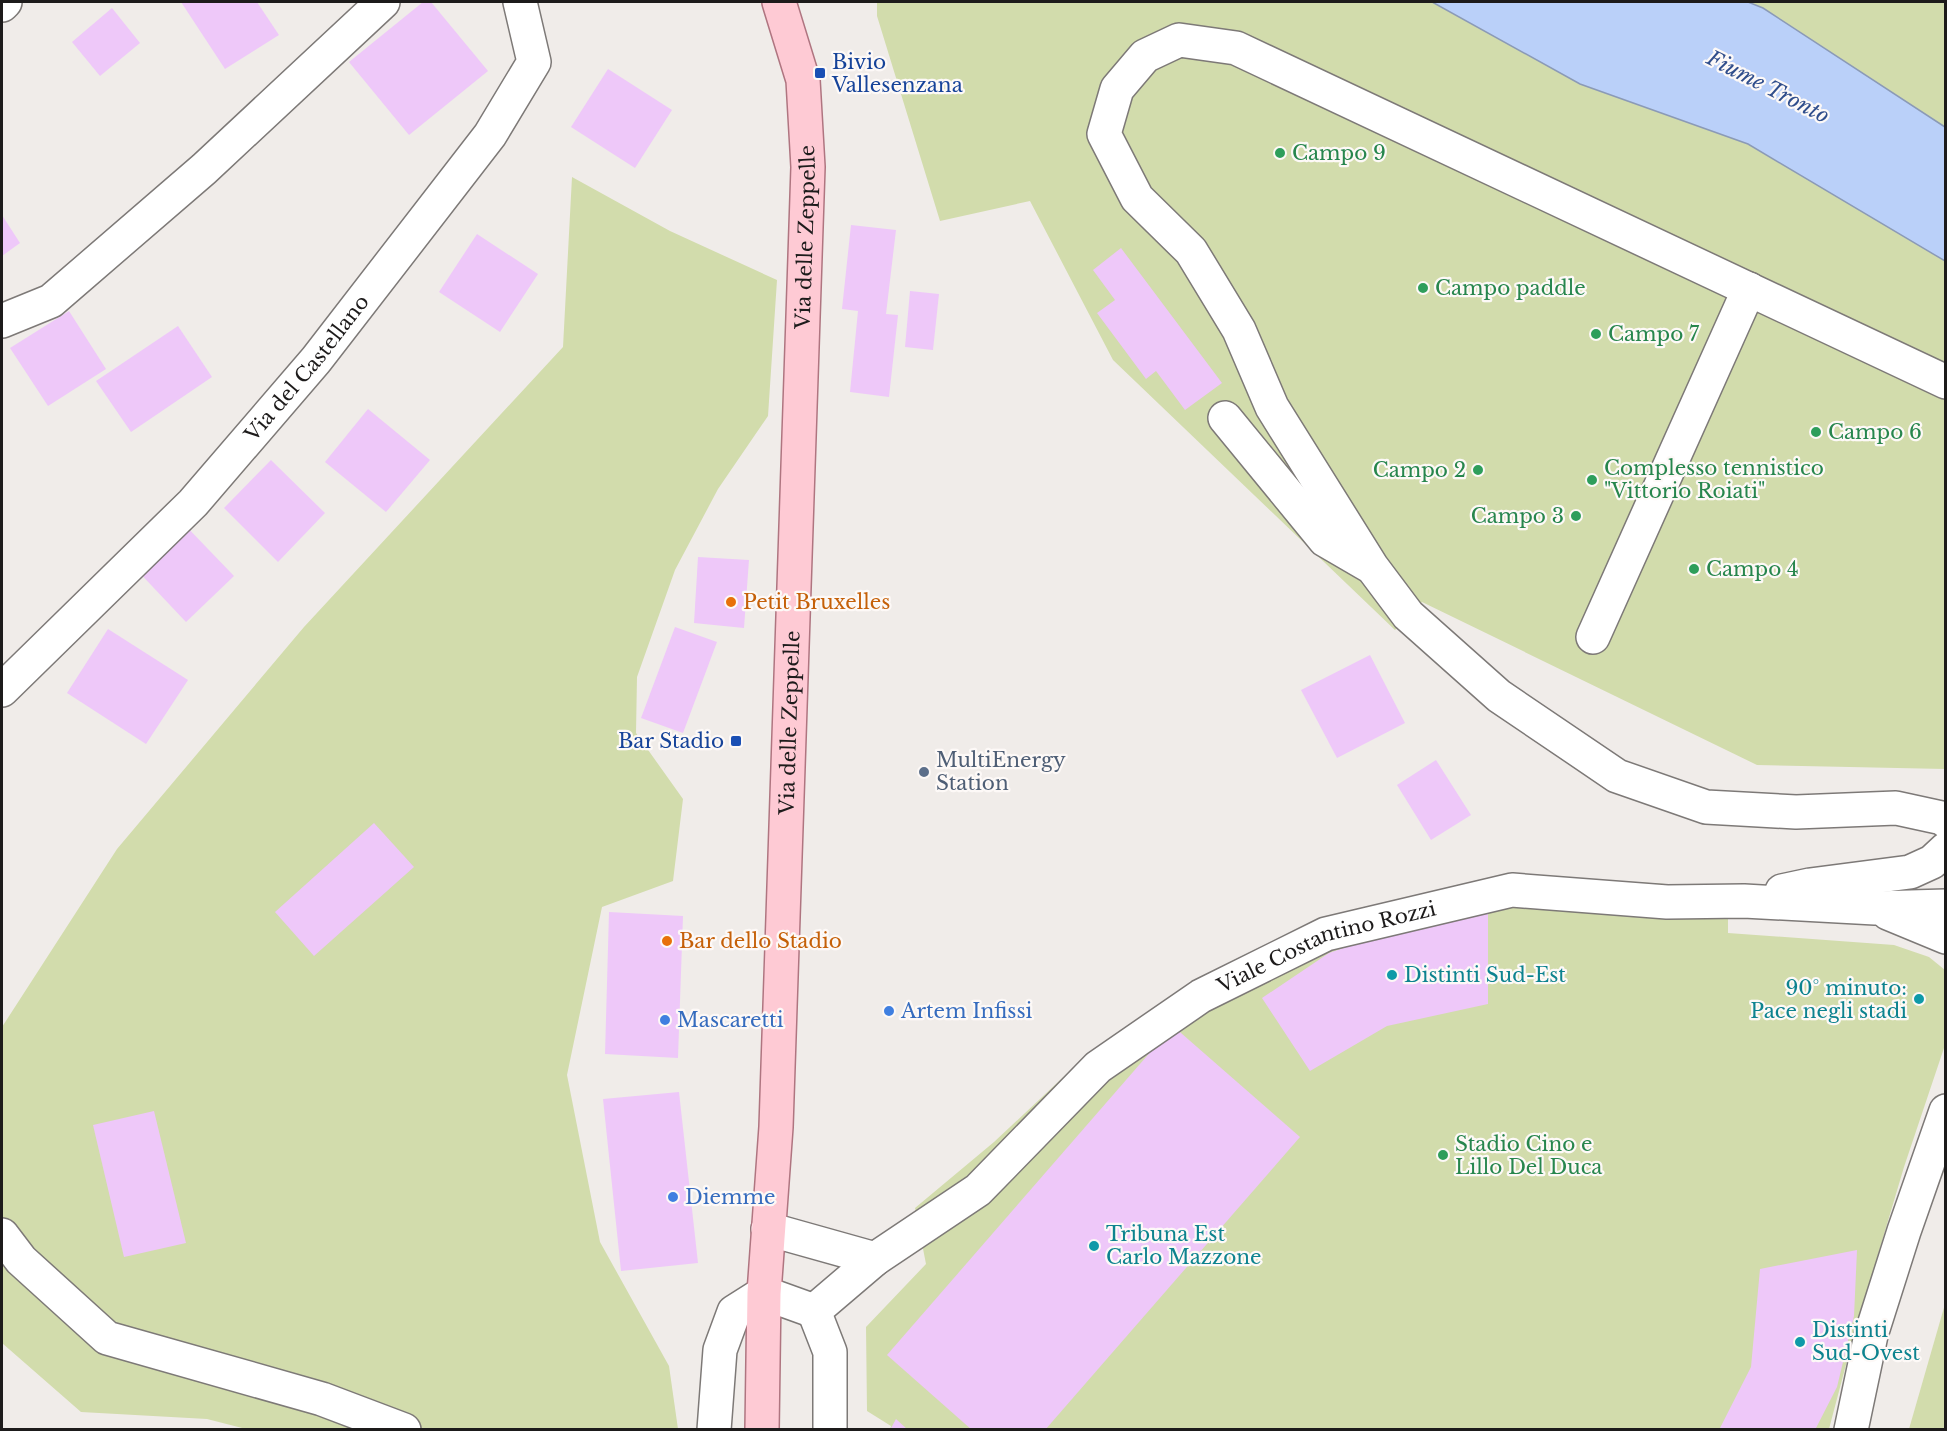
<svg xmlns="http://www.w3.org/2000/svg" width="1947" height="1431" font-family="'Libre Baskerville',serif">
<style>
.green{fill:#d2dcac}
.water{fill:#bad0f9;stroke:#8b9ab6;stroke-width:1.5}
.building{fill:#eec8f9}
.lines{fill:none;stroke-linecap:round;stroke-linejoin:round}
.minor-casing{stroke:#7d7977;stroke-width:36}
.major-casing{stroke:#af7580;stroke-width:36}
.minor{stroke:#fff;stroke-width:33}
.major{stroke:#fecad4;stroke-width:33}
.transit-dot{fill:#1a4fb4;stroke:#fdf9f7;stroke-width:2}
.leisure-dot{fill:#2e9e5b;stroke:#fdf9f7;stroke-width:2}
.food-dot{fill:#e8710a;stroke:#fdf9f7;stroke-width:2}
.service-dot{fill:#5c6f8a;stroke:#fdf9f7;stroke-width:2}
.culture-dot{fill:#0f9aa8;stroke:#fdf9f7;stroke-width:2}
.shop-dot{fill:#3f7fe0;stroke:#fdf9f7;stroke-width:2}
.labels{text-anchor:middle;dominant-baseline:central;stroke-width:4.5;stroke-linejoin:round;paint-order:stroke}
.transit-label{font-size:20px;fill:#164399;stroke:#fdf9f7;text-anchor:start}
.leisure-label{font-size:20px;fill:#27864d;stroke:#fdf9f7;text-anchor:start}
.street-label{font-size:20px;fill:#1d1b1b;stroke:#fdf9f7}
.food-label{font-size:20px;fill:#c56008;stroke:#fdf9f7;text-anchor:start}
.service-label{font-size:20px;fill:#4e5e75;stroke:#fdf9f7;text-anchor:start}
.culture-label{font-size:20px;fill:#0d838f;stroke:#fdf9f7;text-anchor:start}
.shop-label{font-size:20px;fill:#366cbe;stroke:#fdf9f7;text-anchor:start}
.water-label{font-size:21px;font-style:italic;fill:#304e8c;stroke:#fdf9f7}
</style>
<rect width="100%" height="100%" fill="#f0ece9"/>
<g class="green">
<polygon points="877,2 1432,2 1580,84 1748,144 1945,261 1945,769 1757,765 1422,602 1395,630 1113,360 1030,201 940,221 877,16"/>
<polygon points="1748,2 1945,2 1945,127 1763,8"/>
<polygon points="572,177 670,231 777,280 768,416 718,489 675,570 637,677 636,733 683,799 673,881 602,907 567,1075 600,1242 669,1366 678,1429 250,1430 207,1419 81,1412 2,1343 2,1027 117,849 304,627 563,347"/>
<polygon points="1509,874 1728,888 1728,933 1894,945 1929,957 1945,970 1945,1045 1904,1167 1852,1342 1829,1429 890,1429 891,1426 867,1411 866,1327 926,1264 915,1208 994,1142 1090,1052 1191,987"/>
<polygon points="1945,1304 1945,1429 1909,1429"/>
</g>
<polygon class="water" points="1432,2 1748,2 1763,8 1945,127 1945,261 1748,144 1580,84"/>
<g class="building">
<polygon points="181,2 257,2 279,35 225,69"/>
<polygon points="423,2 431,2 488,71 409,135 349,62"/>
<polygon points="112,8 140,43 100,76 72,42"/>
<polygon points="608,69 672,110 635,168 571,127"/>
<polygon points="2,215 20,243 2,256"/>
<polygon points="851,225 896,230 886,314 898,315 889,397 850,392 858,311 842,309"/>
<polygon points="477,234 538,274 500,332 439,292"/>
<polygon points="1121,248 1222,383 1185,410 1156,371 1146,379 1097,313 1115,300 1093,270"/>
<polygon points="910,291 939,294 933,350 905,347"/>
<polygon points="69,311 106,369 48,406 10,348"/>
<polygon points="178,326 212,377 131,432 96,381"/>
<polygon points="368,409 430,460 386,512 325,462"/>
<polygon points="271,460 325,513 278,562 224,508"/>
<polygon points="182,522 234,576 186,622 135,568"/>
<polygon points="698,557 749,560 744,628 694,623"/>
<polygon points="675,627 717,642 683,733 641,718"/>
<polygon points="108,629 188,680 146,744 67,693"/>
<polygon points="1370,655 1405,723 1337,758 1301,690"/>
<polygon points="1436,760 1471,815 1431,840 1397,785"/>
<polygon points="374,823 414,867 314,956 275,912"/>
<polygon points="1488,909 1488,1004 1387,1026 1310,1071 1262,998 1329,953 1407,926"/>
<polygon points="609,912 683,916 678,1058 605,1054"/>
<polygon points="1173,1026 1300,1137 1045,1430 972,1430 887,1355"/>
<polygon points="679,1092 698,1263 621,1271 603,1099"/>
<polygon points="154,1111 186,1243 124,1257 93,1125"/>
<polygon points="1857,1250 1854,1316 1837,1387 1815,1430 1719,1430 1751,1367 1760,1269"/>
<polygon points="896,1419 908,1430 890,1430"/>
</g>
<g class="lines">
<g class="minor-casing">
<g id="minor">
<polyline points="2,5 5,2"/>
<polyline points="2,321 51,301 204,169 383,2"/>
<polyline points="1946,382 1236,48 1179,40 1145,56 1117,89 1104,134 1137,198 1191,251 1239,330 1272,407 1372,567 1408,615 1499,696 1617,776 1706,807 1796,812 1896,808 1942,818 1946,821"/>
<polyline points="1225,418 1325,540 1368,565"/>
<polyline points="1593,637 1749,289"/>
<path id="s1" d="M2 690 193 503 316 360 490 135 534 62 520 2"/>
<polyline points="1782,891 1810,885 1910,872 1932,862 1946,849"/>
<polyline points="1888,913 1946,937"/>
<polyline points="768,1229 875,1259"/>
<polyline points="2,1235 21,1260 107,1338 322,1399 404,1430"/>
<polyline points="714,1430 720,1350 734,1312 764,1293 814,1311"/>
<path id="s2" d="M830 1430V1352L814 1311 875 1259 978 1190 1098 1067 1201 996 1326 934 1512 890 1667 902 1744 901 1875 908 1946 906"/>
<polyline points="1851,1430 1871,1335 1904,1231 1946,1111"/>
</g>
</g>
<g class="major-casing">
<g id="major">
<path id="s3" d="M762 1430 764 1293 776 1127 808 167 803 80 779 2"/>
</g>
</g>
<use href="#minor" class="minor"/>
<use href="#major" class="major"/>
</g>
<g class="transit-dot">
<rect x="814" y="67" width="12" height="12" rx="3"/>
<rect x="730" y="735" width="12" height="12" rx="3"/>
</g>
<g class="leisure-dot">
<circle cx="1280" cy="153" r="6"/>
<circle cx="1423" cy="288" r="6"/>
<circle cx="1596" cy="334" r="6"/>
<circle cx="1816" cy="432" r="6"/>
<circle cx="1478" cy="470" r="6"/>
<circle cx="1592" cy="480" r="6"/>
<circle cx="1576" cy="516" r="6"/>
<circle cx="1694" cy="569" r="6"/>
<circle cx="1443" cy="1155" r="6"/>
</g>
<g class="food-dot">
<circle cx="731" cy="602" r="6"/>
<circle cx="667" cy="941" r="6"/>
</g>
<circle class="service-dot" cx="924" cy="772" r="6"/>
<g class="culture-dot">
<circle cx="1392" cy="975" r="6"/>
<circle cx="1919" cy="999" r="6"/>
<circle cx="1094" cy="1246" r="6"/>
<circle cx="1800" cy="1342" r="6"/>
</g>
<g class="shop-dot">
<circle cx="889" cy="1011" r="6"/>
<circle cx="665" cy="1020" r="6"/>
<circle cx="673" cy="1197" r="6"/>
</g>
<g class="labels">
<g class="transit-label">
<text x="832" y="62">Bivio<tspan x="832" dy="23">Vallesenzana</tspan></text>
<text x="724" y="741" text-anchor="end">Bar Stadio</text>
</g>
<g class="leisure-label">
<text x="1292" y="153">Campo 9</text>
<text x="1435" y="288">Campo paddle</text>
<text x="1608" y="334">Campo 7</text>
<text x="1828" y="432">Campo 6</text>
<text x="1604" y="468">Complesso tennistico<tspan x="1604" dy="23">"Vittorio Roiati"</tspan></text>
<text x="1466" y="470" text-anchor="end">Campo 2</text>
<text x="1564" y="516" text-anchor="end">Campo 3</text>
<text x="1706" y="569">Campo 4</text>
<text x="1455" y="1144">Stadio Cino e<tspan x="1455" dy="23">Lillo Del Duca</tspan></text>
</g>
<g class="street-label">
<text stroke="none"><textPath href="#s3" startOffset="1194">Via delle Zeppelle</textPath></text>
<text stroke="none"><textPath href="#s1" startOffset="444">Via del Castellano</textPath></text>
<text stroke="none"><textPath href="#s3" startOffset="708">Via delle Zeppelle</textPath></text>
<text stroke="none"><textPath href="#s2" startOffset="759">Viale Costantino Rozzi</textPath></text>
</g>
<g class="food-label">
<text x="743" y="602">Petit Bruxelles</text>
<text x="679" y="941">Bar dello Stadio</text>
</g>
<g class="service-label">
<text x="936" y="760">MultiEnergy<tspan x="936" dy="23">Station</tspan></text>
</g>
<g class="culture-label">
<text x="1404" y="975">Distinti Sud-Est</text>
<text x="1907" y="988" text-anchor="end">90° minuto:<tspan x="1907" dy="23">Pace negli stadi</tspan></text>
<text x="1106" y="1234">Tribuna Est<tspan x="1106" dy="23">Carlo Mazzone</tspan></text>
<text x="1812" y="1330">Distinti<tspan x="1812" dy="23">Sud-Ovest</tspan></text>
</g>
<g class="shop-label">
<text x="901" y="1011">Artem Infissi</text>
<text x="677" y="1020">Mascaretti</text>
<text x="685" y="1197">Diemme</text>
</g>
<g class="water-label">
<text transform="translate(1768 87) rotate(27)">Fiume Tronto</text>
</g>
</g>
<rect width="1947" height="1431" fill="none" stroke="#1d1b1b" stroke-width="6"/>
</svg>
